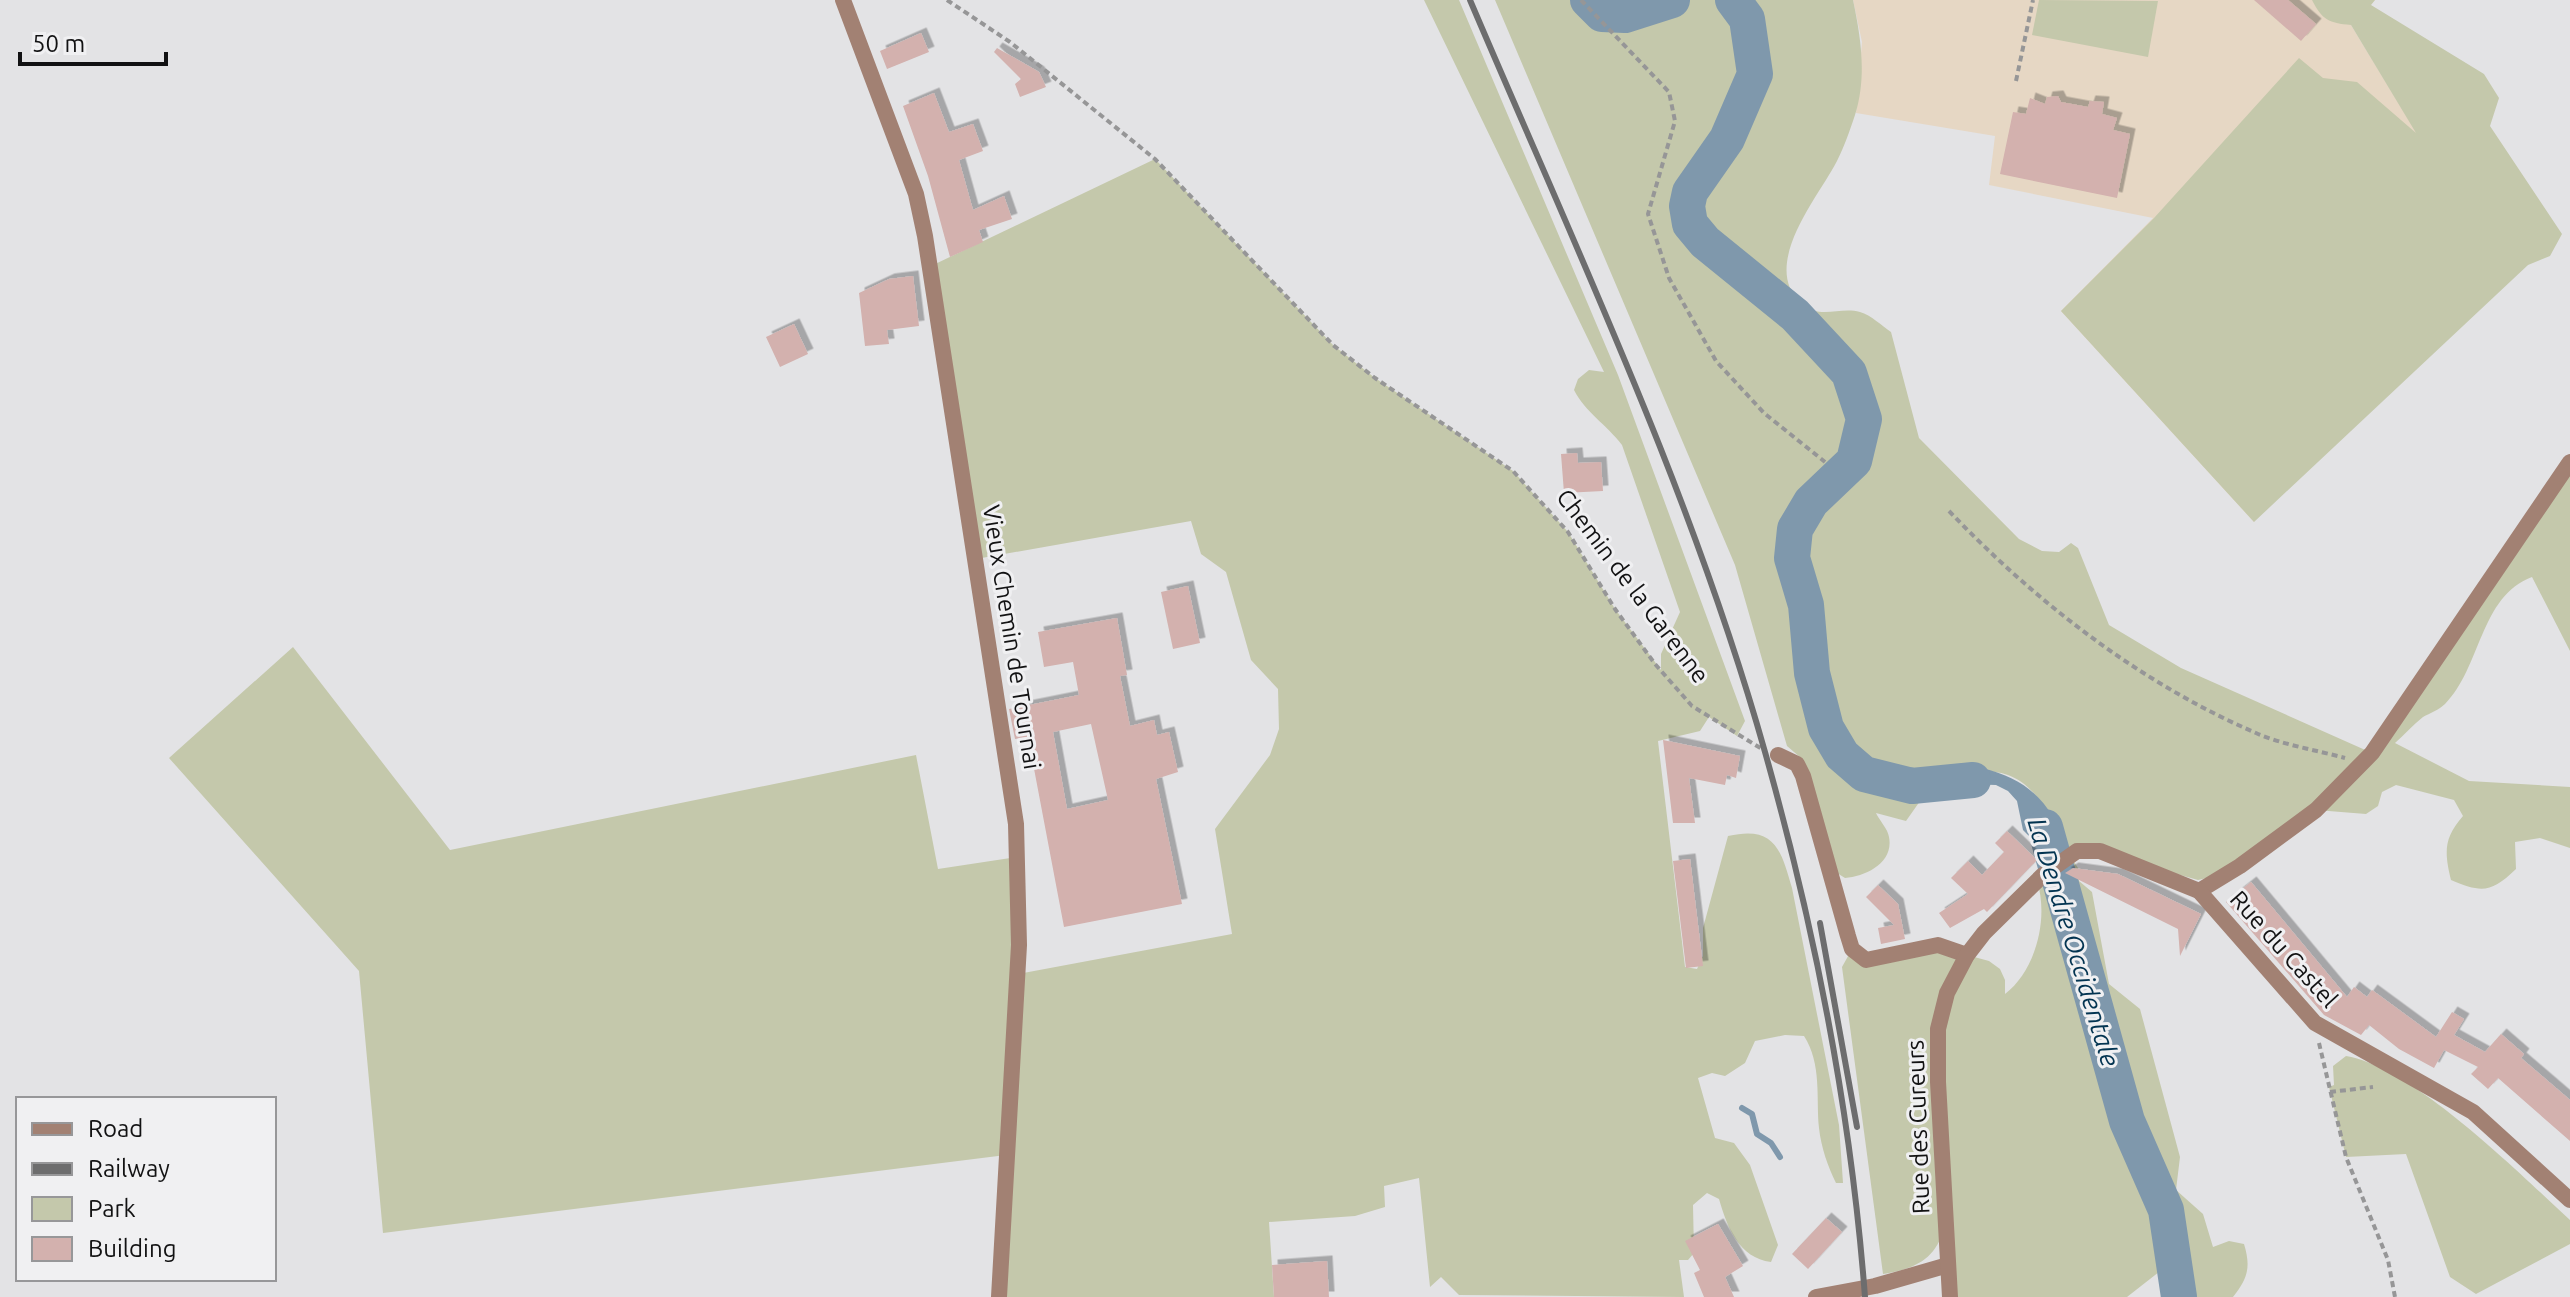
<svg xmlns="http://www.w3.org/2000/svg" width="2570" height="1297" font-family="Ubuntu,sans-serif">
<style>
.education{fill:#e6d7c4}
.green{fill:#c4c8ab}
.water{fill:#7f98ac}
.lines{fill:none;stroke-linecap:round;stroke-linejoin:round}
.stream{stroke:#7f98ac;stroke-width:6}
.river{stroke:#7f98ac;stroke-width:36}
.building{fill:#d3b1ae;fill-rule:evenodd;filter:url(#shadow)}
.path{stroke:#969697;stroke-width:4;stroke-dasharray:6 4;stroke-linecap:butt}
.street{stroke:#a28173;stroke-width:16}
.rail{stroke:#6d6d6e;stroke-width:6}
.labels{text-anchor:middle;dominant-baseline:central;stroke-width:6;stroke-linejoin:round;paint-order:stroke}
.street-label{font-size:24px;fill:#121213;stroke:#f0f0f2}
.water-label{font-size:26px;font-style:italic;fill:#033451;stroke:#f0f0f2}
</style>
<defs>
<filter id="shadow"><feDropShadow dx="5.5" dy="-5.5" stdDeviation="0" flood-color="#0004"/></filter>
</defs>
<rect width="100%" height="100%" fill="#e3e3e5"/>
<polygon class="education" points="1853,0 2375,0 2351,25 2418,135 2254,522 2061,311 2153,218 1989,185 1995,136 1856,113 1862,42"/>
<g class="green">
<path d="M1424 0H1459L1618 375 1745 721 1737 736 1709 717 1700 731 1658 741 1685 967 1697 969 1703 956V928L1728 836C1775 825 1781 850 1792 888L1839 1125 1843 1183H1836C1828 1167 1821 1147 1819 1128 1816 1098 1822 1064 1804 1036L1785 1035 1755 1041 1745 1063 1725 1076 1712 1073 1698 1078 1715 1138 1734 1143 1750 1165 1778 1245 1771 1262C1739 1258 1727 1227 1719 1199L1707 1193 1693 1205 1694 1253 1688 1260H1679L1684 1297 1459 1295 1441 1277 1430 1287 1419 1178 1384 1186 1385 1207 1355 1216 1269 1222 1274 1297H999L1006 1155 383 1233 359 971 169 758 293 647 450 850 916 755 938 869 1017 857 1018 974 1232 934 1215 829 1270 755 1279 729 1278 689 1251 660 1226 572 1201 554 1191 521 976 559 931 266 1155 159 1333 345 1375 378 1513 471 1568 532 1615 609 1661 670V654L1680 612 1622 445C1607 425 1585 412 1574 390L1578 379 1589 370 1604 372Z"/>
<path d="M1495 0H1853C1861 38 1867 77 1855 115 1850 130 1844 147 1837 161 1820 195 1758 266 1802 304 1821 320 1840 306 1860 312 1871 315 1882 326 1891 332L1919 438 2019 539 2042 551 2059 552 2071 543 2078 548 2109 625 2181 668 2372 753 2570 462V651L2532 577C2480 596 2481 668 2445 704 2439 710 2430 713 2423 717 2413 725 2404 735 2395 743L2469 781 2570 787V848L2540 838 2515 842 2516 869C2491 893 2482 893 2451 880 2444 851 2444 838 2463 816L2454 800 2396 785 2382 792 2378 806 2366 814 2316 810 2211 877 2198 880 2120 858 2069 854 2078 868 2079 881 2092 892 2109 984 2140 1009 2180 1157 2176 1190 2203 1214 2213 1247 2229 1241 2244 1244C2251 1267 2248 1278 2233 1297H2179L2173 1261 2127 1297H1950L1941 1237C1931 1263 1908 1270 1883 1274L1842 967 1852 949 1859 957 1922 947 1967 955 1989 961 2000 969 2005 980V994C2036 970 2049 918 2037 881L2063 838C2024 764 2003 764 1925 779V794L1906 821 1876 813C1879 820 1888 829 1889 837 1894 863 1866 876 1845 878L1829 868 1801 758 1787 746 1735 565Z"/>
<polygon points="2039,0 2158,1 2148,57 2032,35"/>
<path d="M2312 0H2375L2371 5 2484 74 2499 98 2490 126 2562 234 2550 256 2528 265 2254 522 2061 311 2154 218 2299 58 2323 78 2357 82 2416 133 2351 25C2329 23 2322 20 2312 0Z"/>
<path d="M2346 1056C2413 1067 2519 1173 2570 1220V1244L2476 1294 2450 1277 2406 1154 2346 1157 2329 1087 2334 1085 2333 1066Z"/>
</g>
<path class="water" d="M1982 768C2033 781 2052 805 2069 854L2050 869 2042 849 2023 830 2017 801 2008 791 1996 785 1965 784 1925 794V779Z"/>
<g class="lines">
<polyline class="stream" points="1742,1108 1752,1114 1757,1134 1771,1143 1780,1157"/>
<g class="river">
<polyline points="1588,0 1602,14 1625,15 1672,0"/>
<polyline points="1733,0 1747,19 1755,74 1727,139 1690,192 1687,206 1690,224 1705,242 1795,315 1849,373 1864,419 1854,461 1811,502 1795,529 1792,558 1806,605 1812,673 1826,728 1842,755 1864,774 1912,786 1973,780"/>
<polyline points="2045,827 2127,1121 2166,1210 2179,1297"/>
</g>
</g>
<g class="building">
<polygon points="2254,0 2288,0 2316,24 2301,41"/>
<polygon points="921,33 929,52 887,69 880,51"/>
<polygon points="997,48 1039,72 1046,87 1020,97 1015,84 1021,79 994,52"/>
<polygon points="934,93 949,132 973,124 983,151 959,160 973,210 1004,196 1012,219 979,230 983,242 950,257 928,176 903,106"/>
<polygon points="2058,96 2061,102 2088,107 2090,101 2104,102 2102,114 2117,118 2113,130 2130,134 2117,198 2000,174 2013,112 2026,114 2030,98 2045,104 2047,97"/>
<polygon points="913,276 919,326 887,330 889,344 865,346 859,293 889,279"/>
<polygon points="794,324 808,354 780,367 766,337"/>
<polygon points="1577,453 1578,463 1601,462 1603,491 1564,493 1561,454"/>
<polygon points="1188,586 1200,643 1173,649 1161,592"/>
<path d="M1117 618 1127 675 1120 676 1130 726 1154 720 1157 735 1169 732 1178 772 1156 779 1182 904 1064 927 1028 737 1015 739 1009 709 1079 695 1073 662 1044 667 1038 632ZM1091 724 1108 800 1067 809 1053 732Z"/>
<polygon points="1663,740 1740,756 1736,778 1727,775 1725,785 1689,778 1695,823 1673,823"/>
<polygon points="2007,831 2037,860 1987,912 1984,909 1950,928 1939,913 1968,894 1951,878 1968,861 1982,875 2004,852 1995,843"/>
<polygon points="1690,859 1703,966 1686,968 1673,861"/>
<polygon points="2073,868 2118,874 2201,914 2180,956 2178,929 2065,873"/>
<polygon points="2251,882 2347,997 2354,987 2367,997 2372,990 2436,1037 2452,1012 2464,1019 2454,1035 2485,1052 2501,1034 2524,1054 2521,1058 2570,1100 2570,1141 2498,1078 2488,1089 2471,1074 2478,1067 2444,1050 2434,1068 2399,1049 2369,1025 2361,1035 2324,1015 2226,902"/>
<polygon points="1878,885 1898,904 1905,939 1881,944 1878,928 1894,925 1866,897"/>
<polygon points="1826,1218 1842,1232 1808,1269 1792,1254"/>
<polygon points="1718,1224 1743,1266 1725,1277 1734,1297 1704,1297 1694,1273 1700,1270 1685,1241"/>
<polygon points="1327,1261 1329,1297 1274,1297 1272,1265"/>
</g>
<g class="lines">
<g class="path">
<polyline points="947,0 1010,42 1155,159 1333,345 1375,378 1513,471 1568,532 1615,609 1655,664 1692,706 1762,749"/>
<polyline points="1581,0 1669,92 1675,121 1648,214 1669,278 1716,361 1764,413 1825,462"/>
<polyline points="2016,81 2033,0"/>
<path d="M1949 511C2036 602 2140 683 2256 733 2283 745 2316 750 2345 758"/>
<polyline points="2319,1043 2346,1157 2388,1260 2395,1297"/>
<polyline points="2330,1092 2373,1087"/>
</g>
<g class="street">
<polyline points="843,0 916,194 925,236 1016,824 1019,945 999,1297"/>
<polyline points="1778,755 1797,764 1803,776 1848,936 1852,949 1866,960 1938,945 1967,955"/>
<polyline points="2199,891 2240,866 2316,810 2372,753 2570,462"/>
<polyline points="1816,1297 1875,1286 1948,1265"/>
<polyline points="1950,1297 1938,1082 1938,1029 1947,993 1967,955 1984,933 2043,875 2077,851 2100,851 2199,891 2315,1023 2473,1112 2570,1200"/>
</g>
<g class="rail">
<path d="M1470 0C1575 247 1692 493 1765 752 1815 929 1851 1113 1865 1297"/>
<polyline points="1820,923 1857,1127"/>
</g>
</g>
<g class="labels">
<g class="street-label">
<text transform="translate(1633 586) rotate(53)">Chemin de la Garenne</text>
<text transform="translate(1012 637) rotate(81)">Vieux Chemin de Tournai</text>
<text transform="translate(2284 949) rotate(48)">Rue du Castel</text>
<text transform="translate(1918 1127) rotate(-92)">Rue des Cureurs</text>
</g>
<g class="water-label">
<text transform="translate(2074 942) rotate(73)">La Dendre Occidentale</text>
</g>
</g>
<rect x="16" y="1097" width="260" height="184" fill="#f0f0f2" stroke="#979799" stroke-width="2"/>
<rect x="32" y="1123" width="40" height="12" fill="#a28173" stroke="#979799" stroke-width="2"/>
<text x="88" y="1137" font-size="24" fill="#121213">Road</text>
<rect x="32" y="1163" width="40" height="12" fill="#6d6d6e" stroke="#979799" stroke-width="2"/>
<text x="88" y="1177" font-size="24" fill="#121213">Railway</text>
<rect x="32" y="1197" width="40" height="24" fill="#c4c8ab" stroke="#979799" stroke-width="2"/>
<text x="88" y="1217" font-size="24" fill="#121213">Park</text>
<rect x="32" y="1237" width="40" height="24" fill="#d3b1ae" stroke="#979799" stroke-width="2"/>
<text x="88" y="1257" font-size="24" fill="#121213">Building</text>
<path d="M20 52v12h146v-12" fill="none" stroke="#121213" stroke-width="4"/>
<text x="32" y="52" font-size="24" fill="#121213" stroke="#f0f0f2" stroke-width="6" paint-order="stroke">50 m</text>
</svg>
